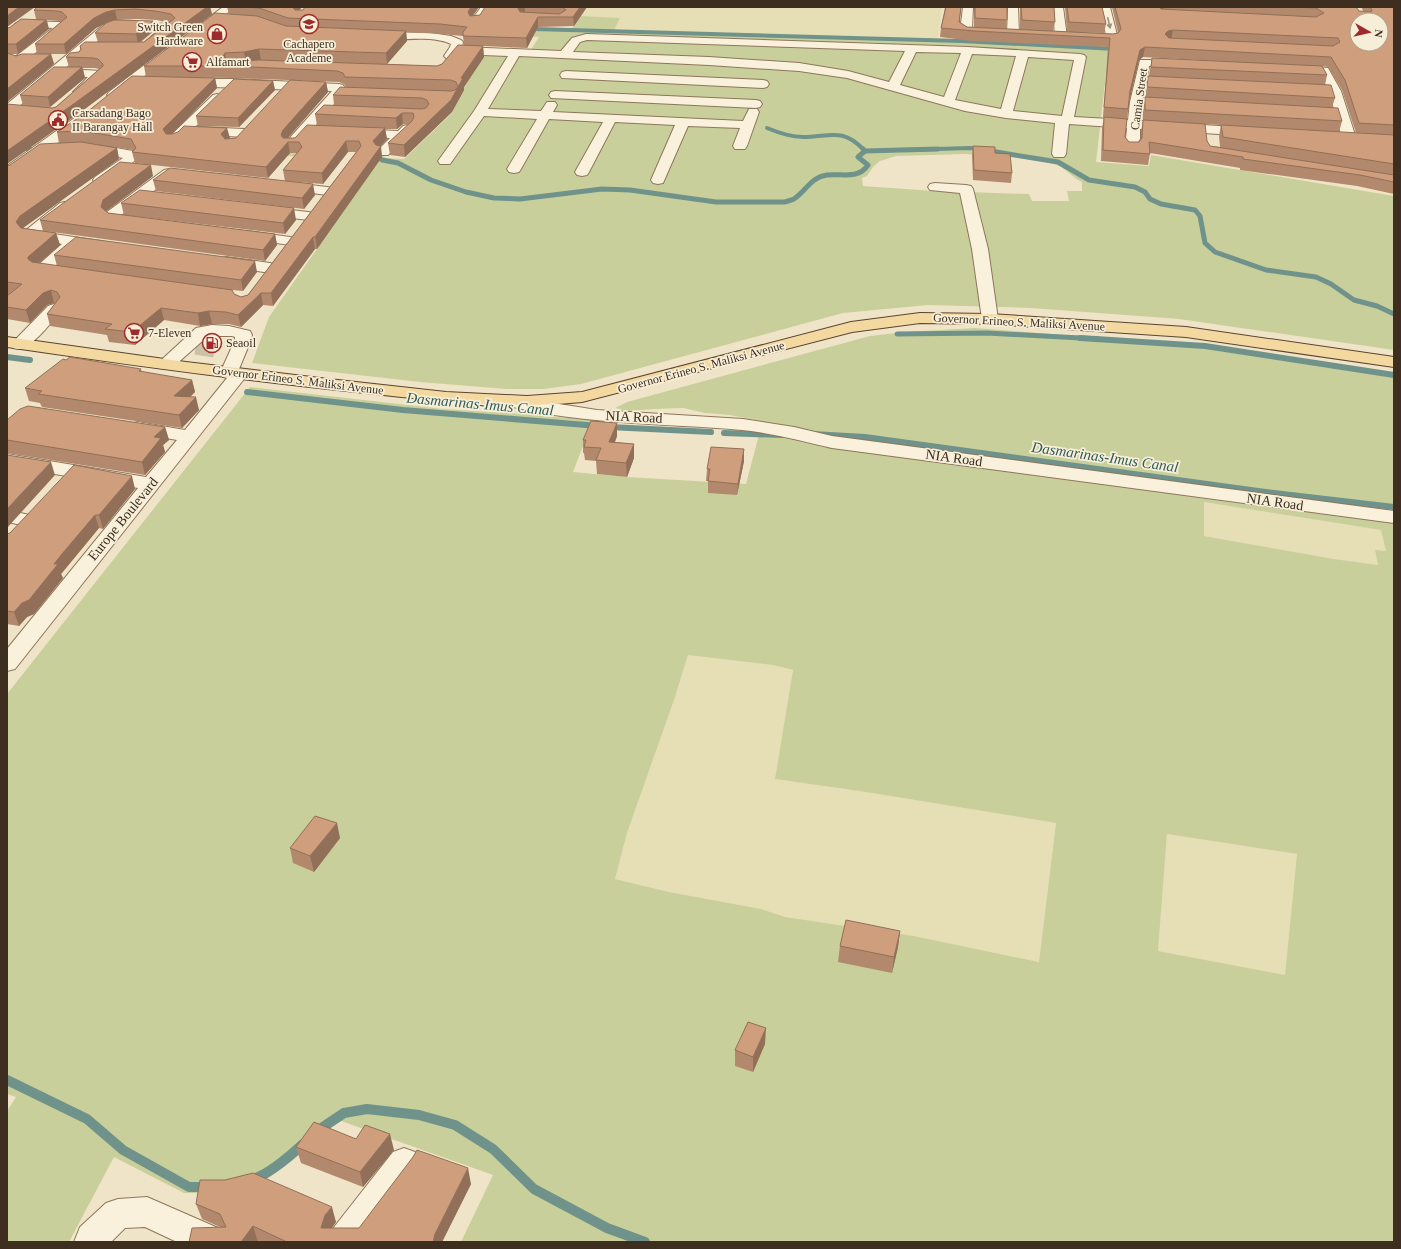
<svg xmlns="http://www.w3.org/2000/svg" width="1401" height="1249" font-family="Georgia,serif">
<style>
.farmland{fill:#e6deb5}
.green{fill:#c9cf9b;fill-rule:evenodd}
.lines{fill:none;stroke-linecap:round;stroke-linejoin:round}
.stream-far3{stroke:#6f938a;stroke-width:4}
.stream-far2{stroke:#6f938a;stroke-width:5}
.stream-far1{stroke:#6f938a;stroke-width:6}
.stream{stroke:#6f938a;stroke-width:10}
.minor-tunnel{stroke:#ccc0a6;stroke-width:19;stroke-dasharray:19 10;stroke-linecap:butt}
.minor-casing{stroke:#8d765c;stroke-width:2}
.major-casing{stroke:#5b4430;stroke-width:2}
.minor{fill:#faf1dc;fill-rule:evenodd}
.major{fill:#f3d9a0;fill-rule:evenodd}
.wall{fill:#b2896c;fill-rule:evenodd}
.shaded-wall{fill:#916f58}
.building{fill:#cf9f7d;stroke:#916f58;fill-rule:evenodd}
.oneway{fill:#9c907e}
.labels{text-anchor:middle;dominant-baseline:central;stroke-width:3.5;stroke-linejoin:round;paint-order:stroke}
.far-poi-label{font-size:12px;fill:#3d2e20;stroke:#f7eed8;text-anchor:start}
.far-street-label{font-size:12px;fill:#3d2e20;stroke:#f7eed8}
.street-label{font-size:14px;fill:#3d2e20;stroke:#f7eed8}
.water-label{font-size:15px;font-style:italic;fill:#2f5d5a;stroke:#f7eed8}
</style>
<rect width="100%" height="100%" fill="#f0e4c8"/>
<g class="farmland">
<polygon points="588,7 942,7 938,40 932,40 614,30 620,18 581,16"/>
<polygon points="1204,502 1381,530 1386,551 1375,550 1378,565 1334,559 1204,536"/>
<polygon points="688,655 773,665 793,670 775,779 866,792 1056,823 1039,962 914,936 785,917 761,909 669,892 615,879 627,833 674,700"/>
<polygon points="1167,834 1297,854 1285,975 1158,951"/>
</g>
<g class="green">
<path d="M581 16 620 18 614 30 961 41 1109 48 1096 162 1149 166 1151 155 1394 196V350L1179 319 1031 308 928 305 843 313 581 384 544 389H506L420 382 252 363 269 317 379 161 375 159 359 158 360 154C349 148 336 143 328 153H311L308 157 271 155 274 152 135 148 139 144 260 148 322 147 344 142H358L386 158 404 159 452 113 463 89 488 49 530 51 539 37 521 36 528 27 572 28ZM966 154C992 156 1036 157 1059 166 1067 170 1073 178 1082 182V191H1067L1069 201H1032L1029 194 934 191 863 186 862 178 867 176 873 167 880 161 896 156Z"/>
<polygon points="975,328 1205,346 1394,375 1394,510 1166,481 850,439 730,415 705,413 683,408 655,409 628,411 615,408 627,402 870,336 905,332"/>
<path d="M250 387 443 409 523 414 593 420 573 472 627 477 746 484 760 431 1154 490 1394 523V1242H461L493 1175 341 1121 323 1133 294 1159 261 1183 225 1193H184L114 1157 69 1242H7V1111L16 1097 7 1094V694ZM1204 502 1381 530 1386 551 1375 550 1378 565 1334 559 1204 536ZM688 655 773 665 793 670 775 779 866 792 1056 823 1039 962 914 936 785 917 761 909 669 892 615 879 627 833 674 700ZM1167 834 1297 854 1285 975 1158 951Z"/>
</g>
<g class="lines">
<g class="stream-far3">
<polyline points="533,29 961,41 1116,49"/>
<path d="M767 128C779 133 791 137 803 137 830 137 842 127 864 150"/>
<polyline points="7,149 32,149"/>
<polyline points="903,150 970,148 985,150"/>
</g>
<g class="stream-far2">
<polyline points="863,149 865,151"/>
<polyline points="978,149 1058,162 1089,180 1135,187 1145,192 1150,199 1161,204 1195,210 1200,216 1205,243 1215,252 1266,270 1316,277 1331,284 1354,300 1377,306 1394,314"/>
<path d="M374 155 382 160 398 163 431 180 466 192 494 198 520 199 602 189 630 190 716 202H785C788 201 792 200 794 199 806 191 811 177 827 175 842 173 858 180 868 165L858 157 865 151 938 149"/>
<polyline points="897,334 987,333 1099,339"/>
</g>
<g class="stream-far1">
<polyline points="1080,338 1205,346 1394,375"/>
<polyline points="7,357 30,360"/>
<polyline points="247,392 403,410 598,426"/>
<polyline points="609,427 711,432"/>
<polyline points="724,433 782,435"/>
<polyline points="813,434 865,437 1258,491 1394,507"/>
</g>
<g class="stream">
<polyline points="7,1080 87,1119 123,1150 189,1187 208,1187"/>
<polyline points="317,1131 344,1113 367,1109 419,1115 455,1125 493,1149 534,1189 607,1228 645,1242"/>
<path d="M253 1179C270 1174 290 1156 303 1144"/>
</g>
<polyline class="minor-tunnel" points="196,345 221,349"/>
<g class="minor-casing">
<g id="minor">
<polygon points="223,7 235,7 201,33 193,33 191,31 193,29"/>
<polygon points="481,7 491,7 480,24 472,24 470,22"/>
<polygon points="963,7 973,7 972,29 995,31 997,33 995,35 962,34 960,32"/>
<polygon points="1008,7 1018,7 1019,34 1013,37 1007,34"/>
<polygon points="1053,7 1063,7 1067,37 1065,39 1057,39 1055,37"/>
<polygon points="1100,7 1110,7 1118,39 1116,41 1089,41 1085,40 1083,38 1085,36 1106,35"/>
<polygon points="21,21 59,22 63,23 68,27 11,72 7,73 7,63 53,28 17,26 15,24"/>
<path d="M118 22 169 24 175 27 154 45H146L144 43 159 30 118 28 111 30 64 69 102 71 104 74 102 77C95 84 86 97 75 95L73 92 88 77 56 76 18 107 36 110 38 113 36 116 32 117 7 113V104L103 25Z"/>
<path d="M376 32 431 33 451 36 461 40 463 42 462 47 561 51 572 38 586 34 968 47 1080 54 1084 55 1086 57 1074 117 1128 120 1130 102 1140 60H1181L1185 62 1187 64 1185 66H1149L1142 102 1141 121 1250 128 1255 129 1257 132 1255 135 1250 136 1140 129V139L1138 142H1128L1126 139 1127 128 1069 124 1066 154 1064 157H1054L1052 154 1055 123 1006 118 965 111 847 78 799 71 709 65 519 56 488 109 541 111 547 102H555L557 105 553 112 743 121 749 109H757L759 112 747 146 745 149H735L733 146 740 128 688 126 663 183 658 184 653 183 651 180 675 125 615 122 589 172 587 175 582 176 577 175 575 172 603 122 549 119 521 169 519 172 514 173 509 172 507 169 537 119 484 116 450 164H440L438 161 474 111 508 56 458 54C454 59 452 60 446 58L444 56 450 47 451 44C426 33 397 44 372 37L370 35ZM587 40 905 51 889 82 848 71 799 63 709 57 573 52 580 42ZM916 52 961 53 944 97 900 85ZM972 54 1016 56 1001 109 955 100ZM1028 57 1074 60 1062 116 1013 111Z"/>
<polygon points="168,49 172,50 174,52 172,54 117,98 109,98 107,95 109,92 164,50"/>
<polygon points="1300,66 1328,68 1341,91 1356,138 1354,141 1344,141 1342,138 1329,91 1320,74 1296,73 1294,70 1296,67"/>
<polygon points="566,71 763,80 767,81 769,84 767,87 763,88 562,78 560,75 562,72"/>
<polygon points="186,79 232,79 339,84 343,85 346,90 296,148 286,148 284,145 286,142 332,91 182,86 180,83 182,80"/>
<polygon points="555,91 756,100 760,101 762,104 760,107 756,108 551,98 549,95 551,92"/>
<polygon points="217,94 221,95 223,98 221,101 179,143 169,143 167,140 169,137 213,95"/>
<polygon points="81,116 86,117 87,120 86,123 12,175 7,176 7,166 76,117"/>
<polygon points="408,125 413,126 414,129 413,132 388,155 378,155 376,152 390,138 355,137 350,136 348,133 350,130 355,129 398,131 403,126"/>
<polygon points="199,127 244,129 249,130 251,133 249,136 244,137 194,134 193,131 194,128"/>
<polygon points="88,143 133,151 137,159 105,183 100,184 95,183 93,180 95,177 123,158 83,150 81,147 83,144"/>
<polygon points="169,169 174,170 176,173 174,176 121,215 141,219 143,222 141,225 136,226 107,221 105,218 107,212 164,170"/>
<polygon points="285,182 327,187 332,188 334,191 332,194 327,195 280,189 278,186 280,183"/>
<polygon points="935,183 966,185 971,186 973,189 988,249 998,319 996,322 990,324 984,322 982,319 972,249 960,193 930,190 928,187 930,184"/>
<polygon points="65,202 70,203 72,206 70,209 41,232 100,241 105,243 108,246 105,249 100,251 77,247 54,267 68,270 70,273 68,276 62,278 36,273 33,270 36,267 62,244 28,238 23,237 21,234 60,203"/>
<polygon points="266,207 308,212 313,213 315,216 313,219 308,220 261,214 259,211 261,208"/>
<polygon points="246,231 290,237 295,238 297,241 295,244 290,245 241,238 239,235 241,232"/>
<polygon points="226,257 270,263 275,265 278,268 275,271 270,273 221,265 218,262 221,259"/>
<path d="M54 304 60 306 62 309C54 320 37 341 25 347 21 350 17 349 13 348L11 344 48 306Z"/>
<polygon points="212,325 229,326 250,331 252,335 251,340 239,369 245,370 248,374 15,669 7,671 7,649 138,488 7,466 7,454 146,477 177,440 131,432 129,428 131,424 138,422 185,430 227,378 223,377 220,373 235,340 235,337 232,336 208,336 172,368 166,369 160,368 157,364 196,328"/>
<path d="M515 397 597 410 743 419 794 427 832 436 1394 511V523L832 448C802 441 772 433 742 430 664 423 585 425 509 406L506 402 509 398Z"/>
<polygon points="7,510 34,516 37,520 34,524 27,526 7,522"/>
<polygon points="404,1148 415,1152 420,1162 415,1172 363,1242 326,1242 331,1231 393,1152"/>
<polygon points="147,1197 225,1231 230,1242 177,1242 145,1227 125,1228 111,1242 74,1242 80,1227 106,1203 118,1199"/>
</g>
</g>
<g class="major-casing">
<path id="major" d="M920 313 990 314 1186 327 1394 357V367L1186 337 990 324 920 323 852 332 582 402C506 410 432 400 356 392 239 380 123 364 7 347V337L186 362 320 378 446 392 527 396 582 392 851 322Z"/>
</g>
<use href="#minor" class="minor"/>
<use href="#major" class="major"/>
</g>
<g class="wall">
<path d="M210 7 212 14 78 114 23 105 20 95 69 67 66 57 79 52 80 50V46L98 42 95 33 110 21 96 28 66 54H37L35 44 62 21H59L47 20 49 29 18 54H9L16 56 51 54 54 64 7 102V28L36 19 34 10ZM137 19 157 20 168 23 144 42H141L155 30 118 20ZM83 68H95L99 69 56 107 52 108 35 107H50L85 78Z"/>
<path d="M227 7H302L299 10H303L305 7H479L473 15H480L485 7H587L574 26 538 27 527 48 483 46 484 57 464 87V90L452 112 405 157 390 155 388 143 408 125 403 124 397 129H385L387 139 380 146 382 157 317 249H315L273 306 263 305 241 327 229 324H212L200 326 164 320 135 345 109 342 107 335 50 326 47 314 55 303H54L47 305 30 323 7 319V296L9 295 7 294V166L10 165 59 143 57 132 146 77 144 66 229 14ZM406 32 441 34 463 36 464 45 442 64 437 66 387 64 407 41ZM150 77 232 78 339 82 344 84 346 87 333 95 334 105 315 114 317 125 295 138H288L328 92 326 82 236 138H230L171 134 217 88 215 78ZM82 142 133 150H134L132 152 135 163 268 178 290 153H297L283 170 285 181 323 184 348 152H356L248 295 241 297 234 294 232 290 243 291 257 272 54 255 57 266 39 263 60 245 56 233 45 231 265 261 277 245 275 234 108 213 106 212 153 176 40 220 43 231 23 228 119 159 117 148Z"/>
<path d="M945 7H961L960 22 967 27H974V7H1007L1006 29H1020V7H1054L1055 22 1053 31 1113 34 1118 33 1112 7H1356L1359 11 1364 12 1361 7H1394V194L1357 186 1240 170V168L1150 153 1148 165 1101 161 1102 128 1104 117H1103L1108 47 973 41 940 37 941 28ZM1143 57 1237 62 1152 58 1145 98 1143 108V121L1141 131V140L1139 142H1129L1125 137 1127 119 1130 97 1139 60ZM1322 66 1328 67 1342 90 1356 133 1339 132 1342 121 1332 107 1335 98 1325 85 1327 75ZM1205 124 1221 125 1219 136 1220 147 1210 146 1207 141Z"/>
<polygon points="1065,7 1102,7 1106,24 1104,33 1067,32"/>
<polygon points="273,81 275,90 239,127 198,126 196,116"/>
<polygon points="973,146 995,153 1012,173 1011,183 973,180 972,156"/>
<polygon points="153,180 315,195 304,209 156,191"/>
<polygon points="121,203 296,220 285,234 124,215"/>
<polygon points="141,369 142,372 192,380 195,392 190,397 199,410 182,428 42,407 40,403 29,401 25,388"/>
<polygon points="7,420 165,427 169,440 163,445 165,452 145,475 7,453"/>
<polygon points="617,436 615,442 634,444 634,458 627,477 597,474 596,461 585,460 584,453 583,453 583,440"/>
<polygon points="744,449 744,461 737,495 708,493 708,481 706,481 707,469"/>
<polygon points="135,489 103,529 99,528 66,568 61,574 63,578 34,614 27,617 19,626 7,624 7,534"/>
<polygon points="340,838 314,872 293,863 290,848"/>
<polygon points="900,931 898,947 892,973 838,962 840,946"/>
<polygon points="765,1044 753,1072 735,1066 735,1050"/>
<polygon points="296,1147 394,1150 363,1187 301,1163"/>
<polygon points="471,1184 442,1242 258,1242 220,1227 202,1219 196,1204 336,1222 332,1228 359,1228"/>
</g>
<g class="shaded-wall">
<polygon points="19,7 35,7 7,27 7,16"/>
<polygon points="207,7 210,7 212,14 78,114 7,164 7,151"/>
<polygon points="292,7 302,7 294,16"/>
<polygon points="471,7 479,7 469,21 468,12"/>
<polygon points="520,7 525,7 525,14 519,18 518,8"/>
<polygon points="580,7 587,7 574,26 573,17"/>
<polygon points="1158,7 1164,7 1163,10 1157,16"/>
<polygon points="115,10 117,20 108,22 96,28 66,54 64,44 94,18 106,12"/>
<polygon points="538,17 538,27 527,48 526,38"/>
<polygon points="46,20 49,29 18,54 16,44"/>
<polygon points="153,21 155,30 138,43 136,34"/>
<polygon points="1173,30 1171,40 1164,44 1165,34 1168,31"/>
<polygon points="1385,30 1382,40 1381,41 1381,33"/>
<polygon points="406,31 407,41 387,64 386,53"/>
<polygon points="483,46 484,57 464,87 464,90 452,112 405,157 404,145 451,100 461,82 461,78"/>
<polygon points="1145,47 1143,57 1139,60 1129,102 1130,91 1140,50"/>
<polygon points="259,49 261,60 246,63 244,52"/>
<polygon points="225,53 227,64 222,58"/>
<polygon points="51,54 54,64 7,102 7,89"/>
<polygon points="82,67 85,78 50,107 48,97"/>
<polygon points="215,78 217,88 166,140 163,129"/>
<polygon points="273,81 275,90 239,127 238,118"/>
<polygon points="326,82 328,92 285,141 281,135 283,130"/>
<polygon points="402,113 403,124 397,129 396,118"/>
<polygon points="227,128 230,138 224,145 221,134"/>
<polygon points="385,128 387,139 375,152 373,141"/>
<polygon points="346,141 348,152 323,184 322,173"/>
<polygon points="288,142 290,153 268,178 266,167"/>
<polygon points="381,146 382,157 317,249 315,237"/>
<polygon points="117,148 119,159 23,228 20,234 16,222 20,216"/>
<polygon points="151,165 153,176 106,211 104,218 101,207 103,200"/>
<polygon points="313,184 315,195 304,209 302,198"/>
<polygon points="294,208 296,220 285,234 283,223"/>
<polygon points="56,233 60,245 32,269 28,259 28,257"/>
<polygon points="275,234 277,245 265,261 263,250"/>
<polygon points="313,237 315,249 273,306 271,293"/>
<polygon points="255,261 257,272 243,291 241,280"/>
<polygon points="51,290 54,303 47,305 30,323 26,310 43,293"/>
<polygon points="261,293 263,305 241,327 238,315"/>
<polygon points="161,308 164,320 135,345 132,332"/>
<polygon points="209,311 212,324 200,326 198,313"/>
<polygon points="192,380 195,392 177,409 174,396"/>
<polygon points="196,397 199,410 182,428 179,415"/>
<polygon points="617,423 617,436 610,455 609,442"/>
<polygon points="165,427 169,440 163,445 165,452 145,475 142,462 154,437"/>
<polygon points="634,444 634,458 627,477 626,463"/>
<polygon points="744,449 744,461 737,495 738,484"/>
<polygon points="51,462 55,475 7,528 7,509"/>
<polygon points="132,476 135,489 103,529 99,515"/>
<polygon points="95,515 99,528 66,568 61,574 63,578 34,614 27,617 19,626 14,612 62,554"/>
<polygon points="337,823 340,838 314,872 310,856"/>
<polygon points="900,931 898,947 892,973 894,957"/>
<polygon points="766,1028 765,1044 753,1072 753,1057"/>
<polygon points="390,1134 394,1150 363,1187 360,1172"/>
<polygon points="468,1168 471,1184 442,1242 433,1242 435,1234"/>
<polygon points="332,1207 336,1222 330,1230 321,1228 325,1215"/>
<polygon points="253,1226 258,1242 241,1242"/>
</g>
<g class="building">
<polygon points="7,7 19,7 7,16"/>
<polygon points="37,7 207,7 75,103 7,151 7,104 52,108 56,107 103,66 103,64 98,59 93,58 66,57 70,53 79,52 81,49 80,46 85,42 144,42 175,18 171,14 155,11 135,9 115,10 106,12 94,18 64,44 35,44 67,17 62,12 57,11 34,10"/>
<polygon points="246,7 292,7 295,10 303,10 305,7 471,7 468,12 470,16 480,15 485,7 520,7 518,8 520,12 559,14 566,10 562,7 580,7 573,17 538,17 526,38 463,36 463,32 467,27 440,24 288,18 259,8"/>
<path d="M946 7H961L959 22 967 27 1113 34 1118 33 1121 29 1115 7H1159L1161 9 1316 17 1324 13 1316 8 1290 7H1356L1359 11 1371 12 1372 10 1370 7H1394V125L1359 123 1345 80 1331 57 1145 47 1140 50 1130 91 1128 109 1104 107 1110 38 974 31 941 28ZM1357 20H1381V33H1382L1385 30 1388 34 1385 39H1381V44H1357ZM1173 30 1338 38 1340 42 1333 46 1169 38 1165 34 1168 31Z"/>
<polygon points="975,7 1007,7 1007,20 975,18"/>
<polygon points="1021,7 1054,7 1055,22 1022,20"/>
<polygon points="1067,7 1102,7 1106,24 1069,22"/>
<polygon points="215,13 257,16 286,26 406,31 386,53 259,49 244,52 225,53 222,58 225,62 229,62 259,60 437,66 442,64 458,45 483,46 461,78 463,78 451,100 404,145 388,143 412,121 414,117 413,113 402,113 396,118 315,114 324,105 422,109 426,108 429,104 427,100 422,98 333,95 340,87 451,91 455,90 458,87 456,82 451,80 345,77 343,73 337,71 230,66 144,66"/>
<polygon points="21,19 46,20 16,44 7,44 7,28 9,28"/>
<polygon points="114,20 153,21 136,34 95,33 106,23"/>
<polygon points="7,53 16,56 22,54 51,54 7,89"/>
<polygon points="1152,58 1322,66 1327,75 1151,67"/>
<polygon points="54,67 82,67 48,97 20,95"/>
<polygon points="132,76 215,78 163,129 166,134 172,134 178,132 184,126 227,128 221,134 225,139 236,138 290,80 326,82 283,130 281,135 283,138 295,138 307,125 385,128 373,141 376,145 381,146 315,237 313,237 271,293 261,293 238,315 226,312 209,311 198,313 161,308 132,332 105,329 112,324 47,314 60,297 57,292 51,290 43,293 26,310 7,307 7,296 22,284 7,282 7,166 10,165 40,144 81,142 117,148 20,216 16,222 21,228 56,233 28,257 28,259 32,262 232,290 234,294 241,297 248,295 361,146 359,141 346,141 322,173 283,170 302,147 299,142 288,142 266,167 132,152 136,148 131,139 82,131 57,132 87,112"/>
<polygon points="1148,76 1331,85 1335,98 1147,87"/>
<polygon points="234,79 273,81 238,118 196,116"/>
<polygon points="1145,97 1338,108 1342,121 1145,110"/>
<polygon points="1104,117 1127,119 1125,137 1129,142 1139,142 1142,138 1143,120 1205,124 1207,141 1210,146 1394,175 1394,182 1360,175 1243,159 1243,157 1149,142 1150,154 1103,150"/>
<polygon points="1221,125 1394,135 1394,164 1223,137"/>
<polygon points="973,146 995,147 995,153 1010,154 1012,173 974,170"/>
<polygon points="120,162 151,165 103,200 101,207 108,213 275,234 263,250 40,220"/>
<polygon points="170,168 313,184 302,198 153,180"/>
<polygon points="140,190 294,208 283,223 121,203"/>
<polygon points="76,237 255,261 241,280 54,255"/>
<polygon points="70,357 141,369 139,371 192,380 174,396 196,397 179,415 38,394 42,391 25,388 63,359 66,360"/>
<polygon points="28,406 165,427 154,437 161,438 142,462 7,440 7,420 20,409"/>
<polygon points="591,421 617,423 609,442 634,444 626,463 596,460 601,448 584,447 586,440 583,440"/>
<polygon points="711,447 744,449 738,484 708,481 710,469 707,469"/>
<polygon points="7,455 51,462 7,509"/>
<polygon points="74,465 132,476 99,515 95,515 62,554 54,564 58,564 29,600 22,603 14,612 7,611 7,534 10,533"/>
<polygon points="315,816 337,823 310,856 290,848"/>
<polygon points="846,920 900,931 894,957 840,946"/>
<polygon points="748,1022 766,1028 753,1057 735,1050"/>
<polygon points="314,1122 356,1139 365,1125 390,1134 360,1172 296,1147"/>
<polygon points="417,1150 468,1168 435,1234 433,1242 287,1242 253,1226 241,1242 189,1242 192,1228 226,1227 220,1214 196,1204 200,1180 225,1180 253,1173 332,1207 325,1215 321,1228 359,1228 413,1157"/>
</g>
<defs><path id="oneway-solid" d="M-6-.8H1V-3.2L6.5 0L1 3.2V.8H-6Z"/></defs>
<use class="oneway" href="#oneway-solid" transform="translate(1109 23) rotate(77)"/>
<defs>
<g id="school-ring" transform="scale(1)"><circle r="9.5" fill="#f7eed8" stroke="#9e2a2b" stroke-width="1.5"/><path d="M0-5L7-2L0 1L-7-2ZM-4 1L0 2.5L4 1V4Q0 6-4 4Z" fill="#9e2a2b"/></g>
<g id="shop-ring" transform="scale(1)"><circle r="9.5" fill="#f7eed8" stroke="#9e2a2b" stroke-width="1.5"/><path d="M-5-2.5h2.3a2.7 3.5 0 0 1 5.4 0H5L5.5 6h-11ZM-1.5-2.5h3a1.5 2.3 0 0 0-3 0Z" fill="#9e2a2b"/></g>
<g id="supermarket-ring" transform="scale(1)"><circle r="9.5" fill="#f7eed8" stroke="#9e2a2b" stroke-width="1.5"/><path d="M-6-5.5h2.5l.6 2H6L4.5 2H-2.5L-4.4-4H-6ZM-1.5 3.2a1.3 1.3 0 1 0 .1 0ZM3 3.2a1.3 1.3 0 1 0 .1 0Z" fill="#9e2a2b"/></g>
<g id="civic-ring" transform="scale(1)"><circle r="9.5" fill="#f7eed8" stroke="#9e2a2b" stroke-width="1.5"/><path d="M-.6-6.5H3V-4.5H.6V-3L4-1V1h2V6H-6V1h2V-1L-.6-3ZM-1.2 2.5V6h2.4V2.5Z" fill="#9e2a2b"/></g>
<g id="fuel-ring" transform="scale(1)"><circle r="9.5" fill="#f7eed8" stroke="#9e2a2b" stroke-width="1.5"/><path d="M-5.5-6h7V0h2V4h1.3V-2.5L3-4.5l.8-.8L6-3V5H2.5V1h-1V6h-7ZM-4.2-4.7v3.2H.2V-4.7Z" fill="#9e2a2b"/></g>
</defs>
<g fill-rule="evenodd">
<use href="#school-ring" x="309" y="24"/>
<use href="#shop-ring" x="217" y="34"/>
<use href="#supermarket-ring" x="192" y="62"/>
<use href="#civic-ring" x="58" y="120"/>
<use href="#supermarket-ring" x="134" y="333"/>
<use href="#fuel-ring" x="212" y="343"/>
</g>
<g class="labels">
<g class="far-poi-label">
<text x="203" y="27" text-anchor="end">Switch Green<tspan x="203" dy="14">Hardware</tspan></text>
<text x="309" y="44" text-anchor="middle">Cachapero<tspan x="309" dy="14">Academe</tspan></text>
<text x="206" y="62">Alfamart</text>
<text x="72" y="113">Carsadang Bago<tspan x="72" dy="14">II Barangay Hall</tspan></text>
<text x="148" y="333">7-Eleven</text>
<text x="226" y="343">Seaoil</text>
</g>
<g class="far-street-label">
<text transform="translate(1139 99) rotate(-82)">Camia Street</text>
<text transform="translate(1019 322) rotate(3)">Governor Erineo S. Maliksi Avenue</text>
<text transform="translate(701 367) rotate(-15)">Governor Erineo S. Maliksi Avenue</text>
<text transform="translate(298 380) rotate(7)">Governor Erineo S. Maliksi Avenue</text>
</g>
<g class="street-label">
<text transform="translate(634 417) rotate(3)">NIA Road</text>
<text transform="translate(954 458) rotate(8)">NIA Road</text>
<text transform="translate(1275 502) rotate(8)">NIA Road</text>
<text transform="translate(123 519) rotate(-51)">Europe Boulevard</text>
</g>
<g class="water-label">
<text transform="translate(480 404) rotate(5)">Dasmarinas-Imus Canal</text>
<text transform="translate(1105 457) rotate(8)">Dasmarinas-Imus Canal</text>
</g>
</g>
<rect width="1401" height="1249" fill="none" stroke="#3d2e20" stroke-width="16"/>
<g transform="translate(1369 32) rotate(98)"><circle r="19" fill="#f7eed8" stroke="#ada18e"/>
<path d="M0-3L7 15L0 10L-7 15Z" fill="#9e2a2b"/>
<text y="-6" font-size="11" font-weight="bold" text-anchor="middle" fill="#3d2e20">N</text>
</g>
</svg>
